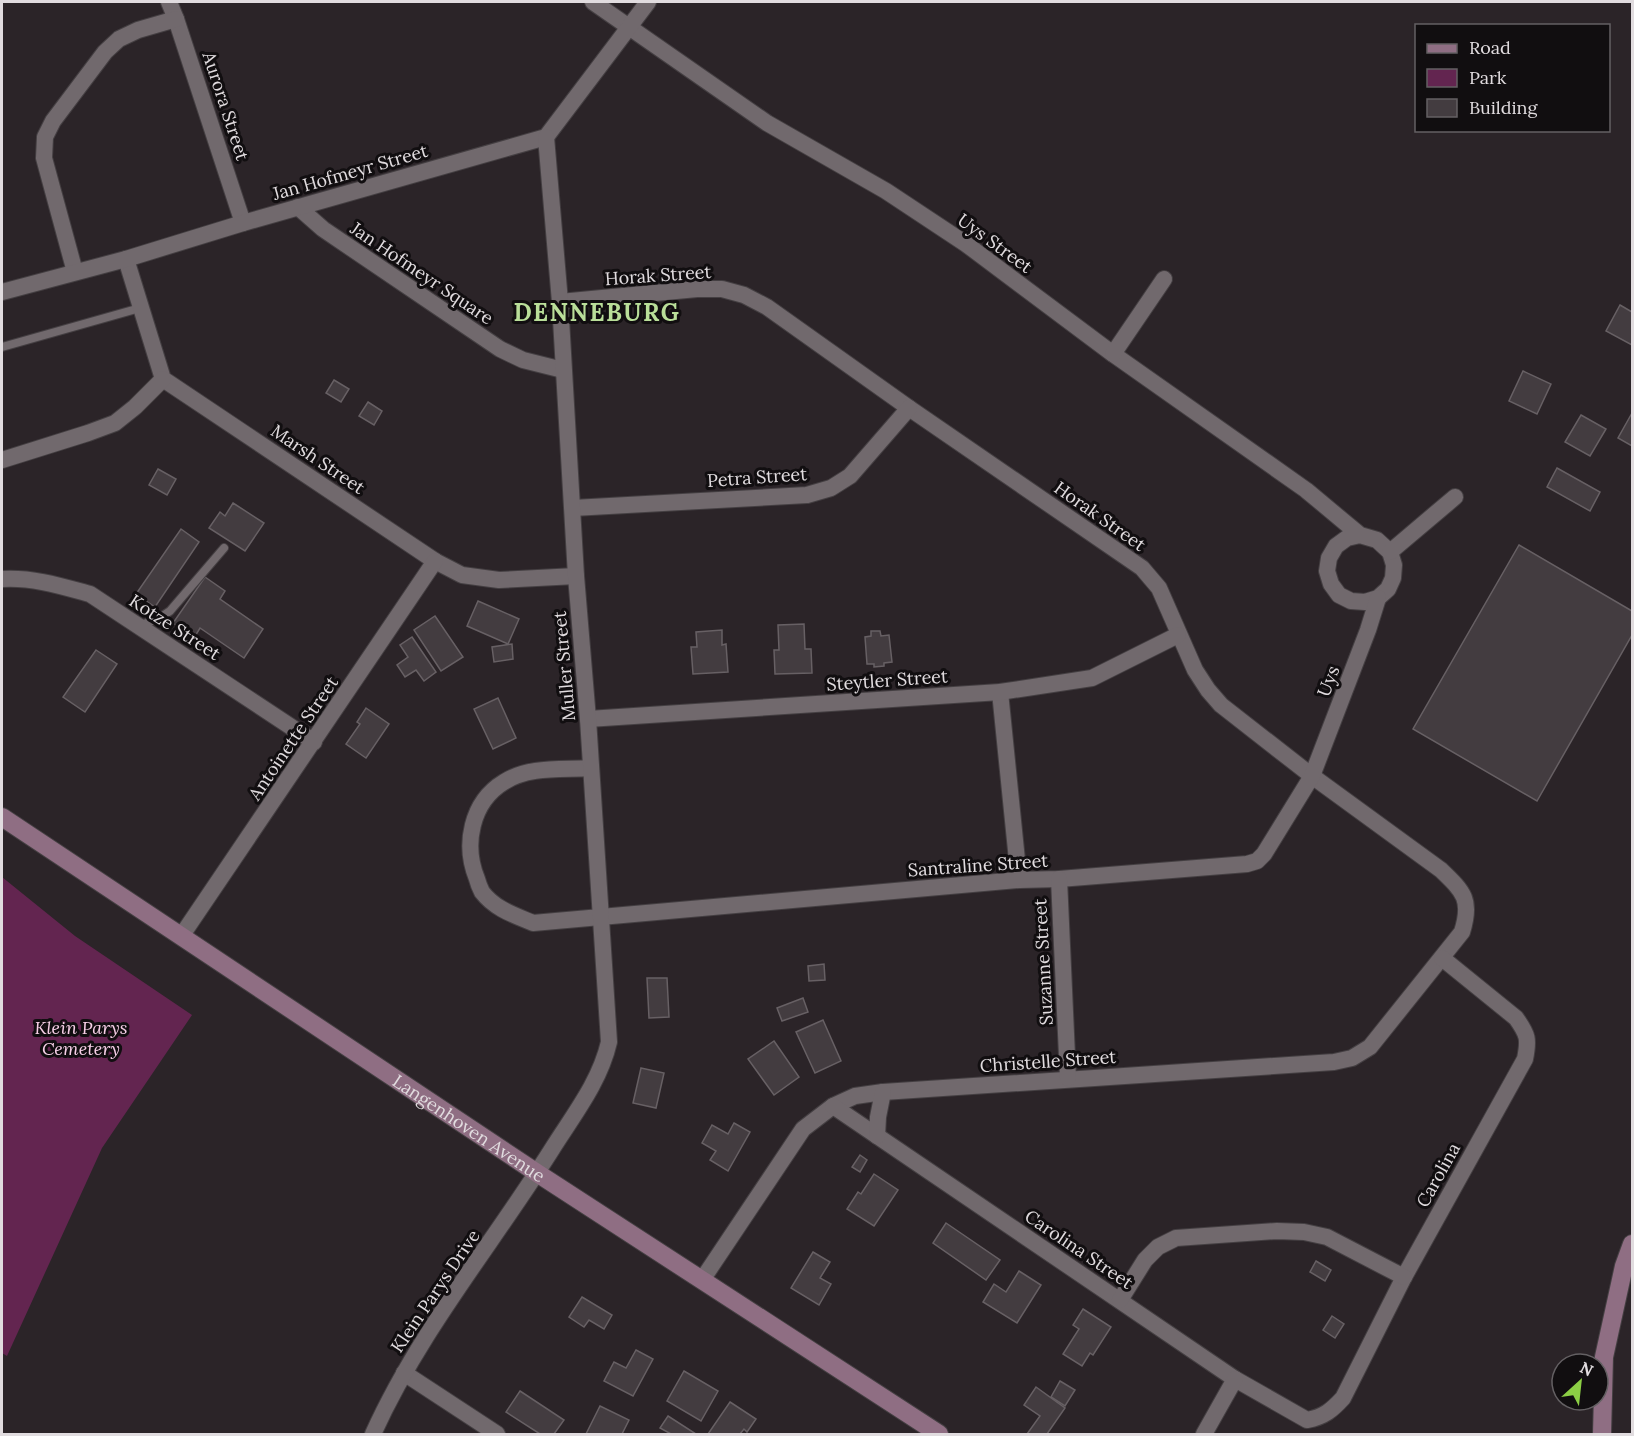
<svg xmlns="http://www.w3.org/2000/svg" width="1634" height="1436" font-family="Lora,serif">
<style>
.green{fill:#632550}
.building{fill:#433c40;stroke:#676064;stroke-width:1.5}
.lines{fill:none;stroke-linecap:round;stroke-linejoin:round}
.lane-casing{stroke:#443f42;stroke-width:10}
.street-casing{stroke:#443f42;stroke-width:18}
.secondary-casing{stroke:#443f42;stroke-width:20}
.lane{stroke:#71696d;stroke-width:8}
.street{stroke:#71696d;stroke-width:16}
.secondary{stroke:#8f6e83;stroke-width:18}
.labels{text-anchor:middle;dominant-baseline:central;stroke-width:6;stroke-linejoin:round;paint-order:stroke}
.street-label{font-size:18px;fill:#e1dcdf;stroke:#110e10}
.park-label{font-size:18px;font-style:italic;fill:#f7cfe7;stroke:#110e10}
.district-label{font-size:24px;font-weight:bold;letter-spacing:1.5px;fill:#b9de99;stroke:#110e10}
</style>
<rect width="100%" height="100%" fill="#2b2428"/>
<polygon class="green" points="2,877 75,936 192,1015 102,1148 7,1356 2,1353"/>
<g class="building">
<polygon points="1620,305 1632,312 1632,345 1606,331"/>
<polygon points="1523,371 1551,384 1537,414 1509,401"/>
<polygon points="334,380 349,389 341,402 326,393"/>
<polygon points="368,402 382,411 374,425 359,416"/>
<polygon points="1632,413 1632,446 1618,438"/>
<polygon points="1581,415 1606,429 1590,456 1565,442"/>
<polygon points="1557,468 1600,492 1590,511 1547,487"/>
<polygon points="158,469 176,479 167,495 149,485"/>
<polygon points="233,503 264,523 245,551 209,528 220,512 225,516"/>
<polygon points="181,529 199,542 155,607 136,594"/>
<polygon points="1519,545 1632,611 1632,635 1537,801 1413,729"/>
<polygon points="205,577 225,591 220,599 263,629 244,658 200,628 194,638 173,623"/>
<polygon points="478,601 519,619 508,644 467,626"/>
<polygon points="435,616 463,657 441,671 414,630"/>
<polygon points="804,624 805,649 811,649 812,673 775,674 774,650 779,650 778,625"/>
<polygon points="722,630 722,645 726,644 728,672 693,674 691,647 697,647 696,632"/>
<polygon points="871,631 880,631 881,636 889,635 892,662 884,663 884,666 874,667 874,664 867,664 865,637 871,636"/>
<polygon points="412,637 436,672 424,681 416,670 405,677 397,665 408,657 400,645"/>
<polygon points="512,644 513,659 494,662 492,647"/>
<polygon points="96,650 117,664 85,712 63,697"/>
<polygon points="498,698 516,738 493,749 474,709"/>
<polygon points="366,708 389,724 366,758 346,744 360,724 357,722"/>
<polygon points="824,964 825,980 809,981 808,966"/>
<polygon points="647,978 667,978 669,1017 649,1018"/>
<polygon points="803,998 808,1012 782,1021 777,1008"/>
<polygon points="823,1020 841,1061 815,1073 796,1032"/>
<polygon points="774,1041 799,1077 774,1095 748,1059"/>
<polygon points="641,1068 664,1073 656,1108 633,1103"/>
<polygon points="734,1123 750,1132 728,1171 710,1160 716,1151 702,1143 712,1125 728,1134"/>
<polygon points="860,1155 867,1160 860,1172 852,1167"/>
<polygon points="874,1174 898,1190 874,1226 847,1209 858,1192 861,1194"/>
<polygon points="946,1223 1000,1260 986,1280 933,1243"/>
<polygon points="813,1252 830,1262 820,1278 831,1284 819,1305 791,1288"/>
<polygon points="1316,1261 1331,1270 1325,1281 1310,1272"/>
<polygon points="1019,1271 1041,1285 1017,1323 983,1302 994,1284 1006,1292"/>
<polygon points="582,1297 612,1315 604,1329 589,1320 584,1327 569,1317"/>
<polygon points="1083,1309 1111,1327 1093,1355 1090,1353 1082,1366 1063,1354 1079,1329 1073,1325"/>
<polygon points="1332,1316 1344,1324 1335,1338 1323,1330"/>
<polygon points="636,1350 653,1359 633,1396 604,1381 614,1362 626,1368"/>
<polygon points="684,1371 718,1391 701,1421 667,1401"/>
<polygon points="1060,1381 1075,1390 1065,1406 1051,1397"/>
<polygon points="1036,1387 1065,1408 1047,1434 1027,1434 1040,1416 1024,1405"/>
<polygon points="520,1391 564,1420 554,1434 540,1434 506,1412"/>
<polygon points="730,1402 756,1419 747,1432 744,1429 740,1434 708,1434"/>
<polygon points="600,1406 629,1420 622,1434 586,1434"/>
<polygon points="668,1416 696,1434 671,1434 660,1428"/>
</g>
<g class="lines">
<g class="lane-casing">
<g id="lane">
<polyline points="2,347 140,308"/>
<polyline points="138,626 158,619 170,611 224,548"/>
</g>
</g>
<g class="street-casing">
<g id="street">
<polyline points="169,2 176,19 243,223"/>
<polyline points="593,2 767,123 886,191 966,244 1113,354 1306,490 1360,535 1377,540 1390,552 1394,565 1393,578 1388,589 1378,598 1365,602 1351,601 1339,595 1331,584 1327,571 1329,558 1336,546 1347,538 1360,535"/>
<polyline points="298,207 323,229 500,349 523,360 563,370"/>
<polyline points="126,259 163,379 435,561 462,575 499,580 576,576"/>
<polyline points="75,272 44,158 45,137 53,121 105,52 119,39 138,30 176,19"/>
<polyline points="2,292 126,259 243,223 546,137 648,2"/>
<path d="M560 302 697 289H722L744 295 767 307 909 408 1142 568 1159 588 1195 670 1208 690 1221 705 1312 776 1441 870C1464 892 1472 900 1462 932L1370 1047 1352 1058 1334 1062 883 1092 855 1096 833 1106 803 1129 702 1280"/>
<polyline points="1113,354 1164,279"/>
<polyline points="2,460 88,433 115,423 135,407 163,379"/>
<polyline points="573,508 807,495 831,488 850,476 909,408"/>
<polyline points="1390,552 1455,497"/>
<path d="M2 579C32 577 61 586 90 594L314 742"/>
<polyline points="1000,692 1019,880"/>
<polyline points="588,719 1000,692 1092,678 1178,635"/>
<path d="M590 768C562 770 529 766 504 782 471 802 463 845 477 879 478 883 480 888 482 892 495 909 514 915 533 923L1019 880 1059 879 1247 864 1257 861 1264 854 1312 776 1368 630 1378 598"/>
<polyline points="1059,879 1068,1078"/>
<polyline points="182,935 435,561"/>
<path d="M833 1106 1235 1379 1307 1420C1324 1417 1332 1410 1343 1398L1404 1277 1525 1059C1529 1039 1528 1035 1516 1018L1442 958"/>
<polyline points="877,1136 878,1117 883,1092"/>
<polyline points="1120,1300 1145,1260 1158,1247 1176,1238 1277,1231 1304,1232 1327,1237 1404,1277"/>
<polyline points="404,1373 497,1434"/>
<path d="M373 1434C420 1330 494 1242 554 1146 575 1113 600 1081 609 1042L588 719 576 576 560 302 546 137"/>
<polyline points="1204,1434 1235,1379"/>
</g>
</g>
<g class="secondary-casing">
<g id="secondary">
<path id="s1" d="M2 817 537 1173 939 1434"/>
<polyline points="1602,1434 1604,1357 1624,1266 1632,1244"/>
</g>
</g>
<use href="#lane" class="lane"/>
<use href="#street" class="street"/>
<use href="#secondary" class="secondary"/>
</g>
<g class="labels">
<g class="street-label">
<text transform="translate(226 106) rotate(72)">Aurora Street</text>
<text transform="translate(350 172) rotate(-16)">Jan Hofmeyr Street</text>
<text transform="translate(995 243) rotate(36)">Uys Street</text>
<text transform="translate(422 273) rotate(34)">Jan Hofmeyr Square</text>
<text transform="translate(658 275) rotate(-4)">Horak Street</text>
<text transform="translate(318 459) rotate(34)">Marsh Street</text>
<text transform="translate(757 477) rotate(-4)">Petra Street</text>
<text transform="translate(1100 516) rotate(35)">Horak Street</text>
<text transform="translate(175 627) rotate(33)">Kotze Street</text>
<text transform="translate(564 666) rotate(-95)">Muller Street</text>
<text transform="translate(887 680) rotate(-4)">Steytler Street</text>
<text transform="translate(1328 681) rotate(-69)">Uys</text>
<text transform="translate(293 738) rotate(-56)">Antoinette Street</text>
<text transform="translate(978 865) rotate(-4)">Santraline Street</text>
<text transform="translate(1043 962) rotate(-93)">Suzanne Street</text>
<text transform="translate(1048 1061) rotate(-4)">Christelle Street</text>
<text stroke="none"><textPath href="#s1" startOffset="561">Langenhoven Avenue</textPath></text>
<text transform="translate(1438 1175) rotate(-61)">Carolina</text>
<text transform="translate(1079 1249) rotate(34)">Carolina Street</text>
<text transform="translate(435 1291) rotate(-56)">Klein Parys Drive</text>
</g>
<g class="park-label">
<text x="81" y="1027">Klein Parys<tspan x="81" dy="21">Cemetery</tspan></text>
</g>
<g class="district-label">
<text x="597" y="312">DENNEBURG</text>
</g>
</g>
<rect width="1634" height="1436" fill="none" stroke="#e1dcdf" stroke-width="6"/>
<rect x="1415" y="24" width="195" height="108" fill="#110e10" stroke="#646063" stroke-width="1.5"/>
<rect x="1427" y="44" width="30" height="9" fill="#8f6e83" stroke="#646063" stroke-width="1.5"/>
<text x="1469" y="54" font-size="18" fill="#e1dcdf">Road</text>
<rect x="1427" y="69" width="30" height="18" fill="#632550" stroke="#646063" stroke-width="1.5"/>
<text x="1469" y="84" font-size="18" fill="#e1dcdf">Park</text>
<rect x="1427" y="99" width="30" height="18" fill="#433c40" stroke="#646063" stroke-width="1.5"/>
<text x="1469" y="114" font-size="18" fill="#e1dcdf">Building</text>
<g transform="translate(1580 1382) rotate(27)"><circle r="28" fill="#110e10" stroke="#646063" stroke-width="1.5"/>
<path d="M0-4.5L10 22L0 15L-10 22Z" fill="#8cce45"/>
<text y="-9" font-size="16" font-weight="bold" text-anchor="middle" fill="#e1dcdf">N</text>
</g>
</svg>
